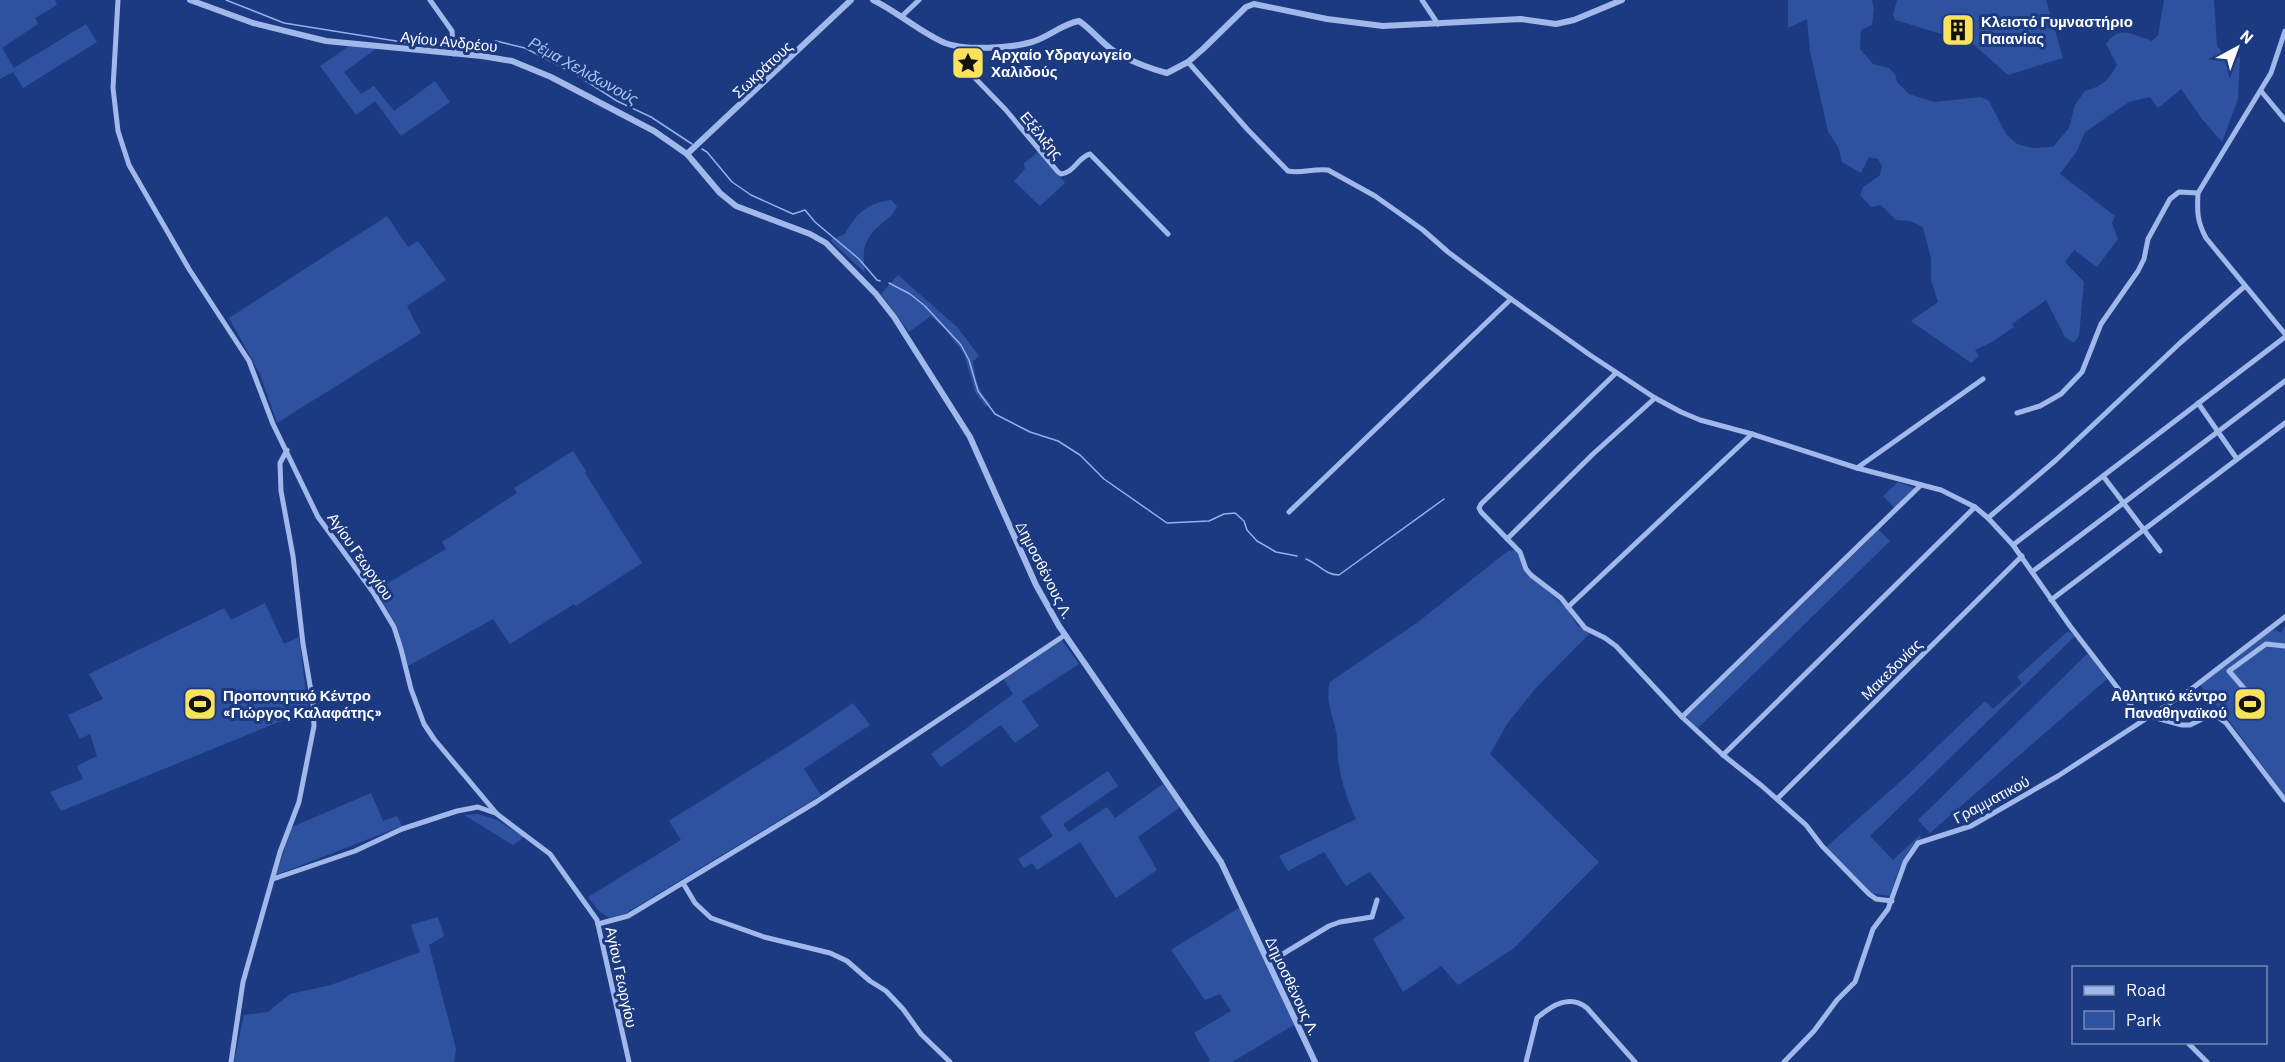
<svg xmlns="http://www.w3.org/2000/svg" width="2285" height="1062" font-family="Barlow,sans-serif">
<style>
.green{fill:#2f52a0}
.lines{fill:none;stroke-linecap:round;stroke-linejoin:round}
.stream{stroke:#93b0ec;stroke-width:1.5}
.minor{stroke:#a0b8ea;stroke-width:5}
.tertiary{stroke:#a0b8ea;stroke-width:6}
.labels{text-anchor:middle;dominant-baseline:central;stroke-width:6;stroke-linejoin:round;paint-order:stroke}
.poi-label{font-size:15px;font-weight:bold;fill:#fff;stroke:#1c3a81;text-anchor:start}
.street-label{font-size:15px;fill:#fff;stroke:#1c3a81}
.water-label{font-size:16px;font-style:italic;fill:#abc2f2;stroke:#1c3a81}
</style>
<rect width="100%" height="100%" fill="#1c3a81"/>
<g class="green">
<polygon points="0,0 55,0 57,5 35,18 38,24 2,48 14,68 86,24 97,42 23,88 13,72 0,79"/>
<path d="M1788 0H1872L1874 9 1872 25 1861 30 1860 49 1873 64 1889 68 1895 74 1897 82 1909 94 1934 102 1981 97 1989 101 2006 134 2017 144 2032 148 2053 147 2069 128 2075 105 2085 91C2101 87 2109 80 2117 65L2106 44C2120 24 2133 35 2152 41L2158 35 2164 0H2214L2217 46 2224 55 2240 57 2238 99 2222 142 2202 119 2181 89 2158 108 2150 97 2129 102 2085 132 2077 151 2060 174 2115 216 2112 223 2118 239 2097 267 2074 250 2065 262 2084 282 2079 336 2074 343 2065 337 2046 300 2012 324 2014 327 1992 342 1975 350 1979 356 1971 363 1911 321 1938 302 1931 280V259L1923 227 1910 221 1896 220 1881 205 1871 207 1860 195 1863 187 1880 175 1882 166 1878 159 1869 157 1861 173 1842 162 1839 149 1828 131 1810 51 1807 19 1788 28Z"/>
<polygon points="1897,0 2046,0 2063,58 2008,75 1972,43 1895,20 1893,15"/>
<polygon points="349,46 377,48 344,72 361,94 374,86 394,111 435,81 450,102 401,136 375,101 356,115 320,66"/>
<polygon points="1039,151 1065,183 1040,206 1014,181 1025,169 1024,163"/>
<path d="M891 200 897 206C893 216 889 217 881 224 863 239 862 251 865 273L830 240 845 234C856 214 867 203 891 200Z"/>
<polygon points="387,216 408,247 418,241 446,280 407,306 421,333 277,423 260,374 229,318"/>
<path d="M898 275 957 327 979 356 973 361C975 378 978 391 990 404L986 407 975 392 964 354 945 329 931 316 909 332 881 294Z"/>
<polygon points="573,451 586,471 585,473 642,563 576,606 574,604 510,644 493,619 408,666 397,627 376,590 446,549 442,542 517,493 514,488"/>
<polygon points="1898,482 1915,488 1895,508 1883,496"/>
<polygon points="1879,530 1890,541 1698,728 1686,716"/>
<path d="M1515 550 1536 581 1567 608 1577 625 1590 633 1535 689 1507 724 1490 754 1599 862 1514 948 1458 985 1441 966 1403 992 1373 939 1405 918 1370 872 1346 886 1324 852 1288 871 1279 856 1356 819C1348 802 1342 784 1339 765 1337 757 1338 747 1337 737 1335 720 1324 700 1330 682L1418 622 1508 551Z"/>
<polygon points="265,603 284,644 299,637 308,710 61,811 50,792 83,779 77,766 97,756 90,734 80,739 68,715 103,699 89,674 224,608 231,620"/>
<polygon points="2285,626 2285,796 2230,722 2200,685 2273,629 2281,633"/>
<path d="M2068 631 2075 636 1870 836 1893 860 1920 835 1921 838C1903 852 1897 874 1890 896L1871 893 1825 848 1900 782 1985 701 1993 709 2022 683 2017 677Z"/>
<polygon points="1061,639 1079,664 1022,701 1039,726 1015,743 1001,725 941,767 931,754 1013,694 1003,678"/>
<polygon points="2088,653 2107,679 1930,833 1918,820"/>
<polygon points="853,703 870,725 804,769 821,795 626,913 609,918 598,910 588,897 681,840 669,821 806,735"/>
<polygon points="1108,771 1118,786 1063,824 1069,832 1107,807 1115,818 1163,784 1180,807 1138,837 1157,870 1116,898 1080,842 1037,870 1032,863 1024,868 1018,859 1053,836 1040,817"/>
<polygon points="371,793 383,821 397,816 402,826 276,875 292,827"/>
<polygon points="478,814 497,820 524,837 513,845 464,815"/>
<polygon points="1240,907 1294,1025 1232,1062 1208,1062 1210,1060 1194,1033 1231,1011 1220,994 1205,1000 1171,950"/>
<polygon points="438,917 444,936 429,945 456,1049 454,1062 234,1062 244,1015 268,1012 290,994 331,985 420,952 411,925"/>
</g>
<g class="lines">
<g class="stream">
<polyline points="226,0 284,23 427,46 449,46"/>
<polyline points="458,46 485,46 496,41 525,48 575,74 617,101 651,117 692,144"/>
<polyline points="702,149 707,152 732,182 751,195 793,214 805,210 815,222 859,259 877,280 880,281"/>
<polyline points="889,283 910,294 925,306 961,345 969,360 978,391 995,414 1030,432 1058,441 1080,455 1104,479 1167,523 1209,521 1224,514 1235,513 1244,521 1247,530 1257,541 1276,552 1297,556"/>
<path d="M1306 559C1319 564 1325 575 1339 575L1444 499"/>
</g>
<g class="minor">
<polyline points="118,0 113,88 118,131 129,165 189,269 249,361 273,424 318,517 373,592 394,627 401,649 411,689 424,724 434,739 497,814 550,854 597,920 629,1062"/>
<polyline points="430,0 452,31 454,54"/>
<polyline points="1422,0 1438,24"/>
<polyline points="902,16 919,0"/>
<path d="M2285 31 2271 73 2198 193C2197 212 2197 221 2206 238L2285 334"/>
<path d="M973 48 972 75 1005 109 1058 172 1061 174C1074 173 1078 157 1090 154L1168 234"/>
<path d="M1188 62 1248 130 1288 171C1301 174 1314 168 1328 170L1375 196 1423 230 1448 252 1511 299 1590 355 1655 398 1681 412 1700 420 1752 434 1857 468 1941 490 1975 507 1988 518 2013 545 2070 626 2133 708 2149 716 2182 725H2190L2210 715 2218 717 2226 723 2285 800"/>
<polyline points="2261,91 2285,120"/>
<polyline points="1616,373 1481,504 1479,508 1481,512 1520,552 1526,569 1531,575 1561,598 1585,628 1605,638 1616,646 1682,717 1723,755 1762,786 1806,825 1822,846 1869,894 1876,899 1892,901"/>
<polyline points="2198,403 2237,459"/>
<polyline points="2017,413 2040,406 2061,394 2082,372 2101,324 2138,271 2144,259 2148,239 2170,199 2179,192 2198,193"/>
<polyline points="1857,468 1983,379"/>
<polyline points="2103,476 2285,337"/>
<polyline points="1289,512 1511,299"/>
<polyline points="1988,518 2056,460 2180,343 2245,286"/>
<polyline points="1507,539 1593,454 1655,398"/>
<polyline points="2013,545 2103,476 2160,551"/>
<polyline points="2032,572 2285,381"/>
<polyline points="2051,600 2285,423"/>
<polyline points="1568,607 1752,434"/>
<polyline points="2260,707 2229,671 2266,644 2285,646"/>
<polyline points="1682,717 1921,485"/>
<polyline points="1723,755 1975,507"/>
<polyline points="1777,799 2022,556"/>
<polyline points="273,879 355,851 402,829 457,811 478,807 495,813"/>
<polyline points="683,883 695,903 711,918 764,937 830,953 847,961 870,981 886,991 903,1009 921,1034 950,1062"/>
<polyline points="598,924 628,916 816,802 1065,635"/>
<polyline points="1268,963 1329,926 1340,922 1372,917 1377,900"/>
<polyline points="2189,1044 2207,1062"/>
<polyline points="231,1062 243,982 280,852 299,802 314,726 313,703 303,644 293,556 281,491 280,463 287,450"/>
<path d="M1526 1062 1537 1018C1552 1005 1570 994 1587 1008L1635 1062"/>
<polyline points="1784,1062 1814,1031 1837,1000 1855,982 1873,929 1888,909 1905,862 1918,843 1971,826 2058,776 2190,690 2285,617"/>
</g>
<g class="tertiary">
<polyline points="190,0 253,23 326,41 482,56 512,61 551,77 654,131 687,154 720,193 736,206 810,234 826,243 876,294 894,317 970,437 1036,585 1059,626 1221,862 1315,1062"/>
<path d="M873 0C898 12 921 33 945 43 966 51 1011 48 1032 42 1049 37 1062 24 1079 21 1091 29 1099 40 1111 49 1124 59 1151 69 1167 73L1188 62 1203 49 1246 7 1254 4 1327 19 1383 26 1521 19 1556 24 1574 20 1622 0"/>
<polyline points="687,154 851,0"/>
</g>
</g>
<defs>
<g id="building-square" transform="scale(1.725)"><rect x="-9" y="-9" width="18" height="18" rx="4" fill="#fbe25d" stroke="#1c3a81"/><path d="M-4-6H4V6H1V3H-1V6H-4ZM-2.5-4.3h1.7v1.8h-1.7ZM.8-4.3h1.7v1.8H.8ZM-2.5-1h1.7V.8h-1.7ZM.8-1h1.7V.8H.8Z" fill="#111"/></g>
<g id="sight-square" transform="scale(1.725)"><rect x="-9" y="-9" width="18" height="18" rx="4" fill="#fbe25d" stroke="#1c3a81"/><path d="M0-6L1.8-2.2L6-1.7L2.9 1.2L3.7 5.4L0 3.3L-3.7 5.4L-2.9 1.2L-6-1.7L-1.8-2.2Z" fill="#111"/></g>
<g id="stadium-square" transform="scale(1.725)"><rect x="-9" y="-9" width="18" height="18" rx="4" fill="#fbe25d" stroke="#1c3a81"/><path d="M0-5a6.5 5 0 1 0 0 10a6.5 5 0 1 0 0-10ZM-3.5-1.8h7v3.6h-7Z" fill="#111"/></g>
</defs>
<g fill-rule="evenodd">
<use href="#building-square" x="1958" y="30"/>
<use href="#sight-square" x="968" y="63"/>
<use href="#stadium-square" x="200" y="704"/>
<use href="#stadium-square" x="2250" y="704"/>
</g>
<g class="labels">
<g class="poi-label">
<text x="1981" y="21">Κλειστό Γυμναστήριο<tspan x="1981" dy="17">Παιανίας</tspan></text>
<text x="991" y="54">Αρχαίο Υδραγωγείο<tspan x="991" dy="17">Χαλιδούς</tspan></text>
<text x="223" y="695">Προπονητικό Κέντρο<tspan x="223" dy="17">«Γιώργος Καλαφάτης»</tspan></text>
<text x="2227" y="695" text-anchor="end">Αθλητικό κέντρο<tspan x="2227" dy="17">Παναθηναϊκού</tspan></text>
</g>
<g class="street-label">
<text transform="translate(449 41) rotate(6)">Αγίου Ανδρέου</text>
<text transform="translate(762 69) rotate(-43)">Σωκράτους</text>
<text transform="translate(1042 135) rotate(50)">Εξέλιξης</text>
<text transform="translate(361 556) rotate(55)">Αγίου Γεωργίου</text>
<text transform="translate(1045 570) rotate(63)">Δημοσθένους Λ.</text>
<text transform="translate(1891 669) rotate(-45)">Μακεδονίας</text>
<text transform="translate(1991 799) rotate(-28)">Γραμματικού</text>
<text transform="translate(622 977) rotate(78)">Αγίου Γεωργίου</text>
<text transform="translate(1293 986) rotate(65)">Δημοσθένους Λ.</text>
</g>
<g class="water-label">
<text transform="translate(584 70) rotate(29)">Ρέμα Χελιδωνούς</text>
</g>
</g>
<rect x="2072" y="966" width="195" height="78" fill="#1c3a81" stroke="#7789b3" stroke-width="1.5"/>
<rect x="2084" y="986" width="30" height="9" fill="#a0b8ea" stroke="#7789b3" stroke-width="1.5"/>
<text x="2126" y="996" font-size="18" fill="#ffffff">Road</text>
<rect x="2084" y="1011" width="30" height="18" fill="#2f52a0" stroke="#7789b3" stroke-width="1.5"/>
<text x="2126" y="1026" font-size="18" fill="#ffffff">Park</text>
<g transform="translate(2237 48) rotate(41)" stroke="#1c3a81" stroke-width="4.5" paint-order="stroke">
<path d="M0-4.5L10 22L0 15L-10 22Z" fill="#ffffff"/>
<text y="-9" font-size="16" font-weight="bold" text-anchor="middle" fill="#ffffff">N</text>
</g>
</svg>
